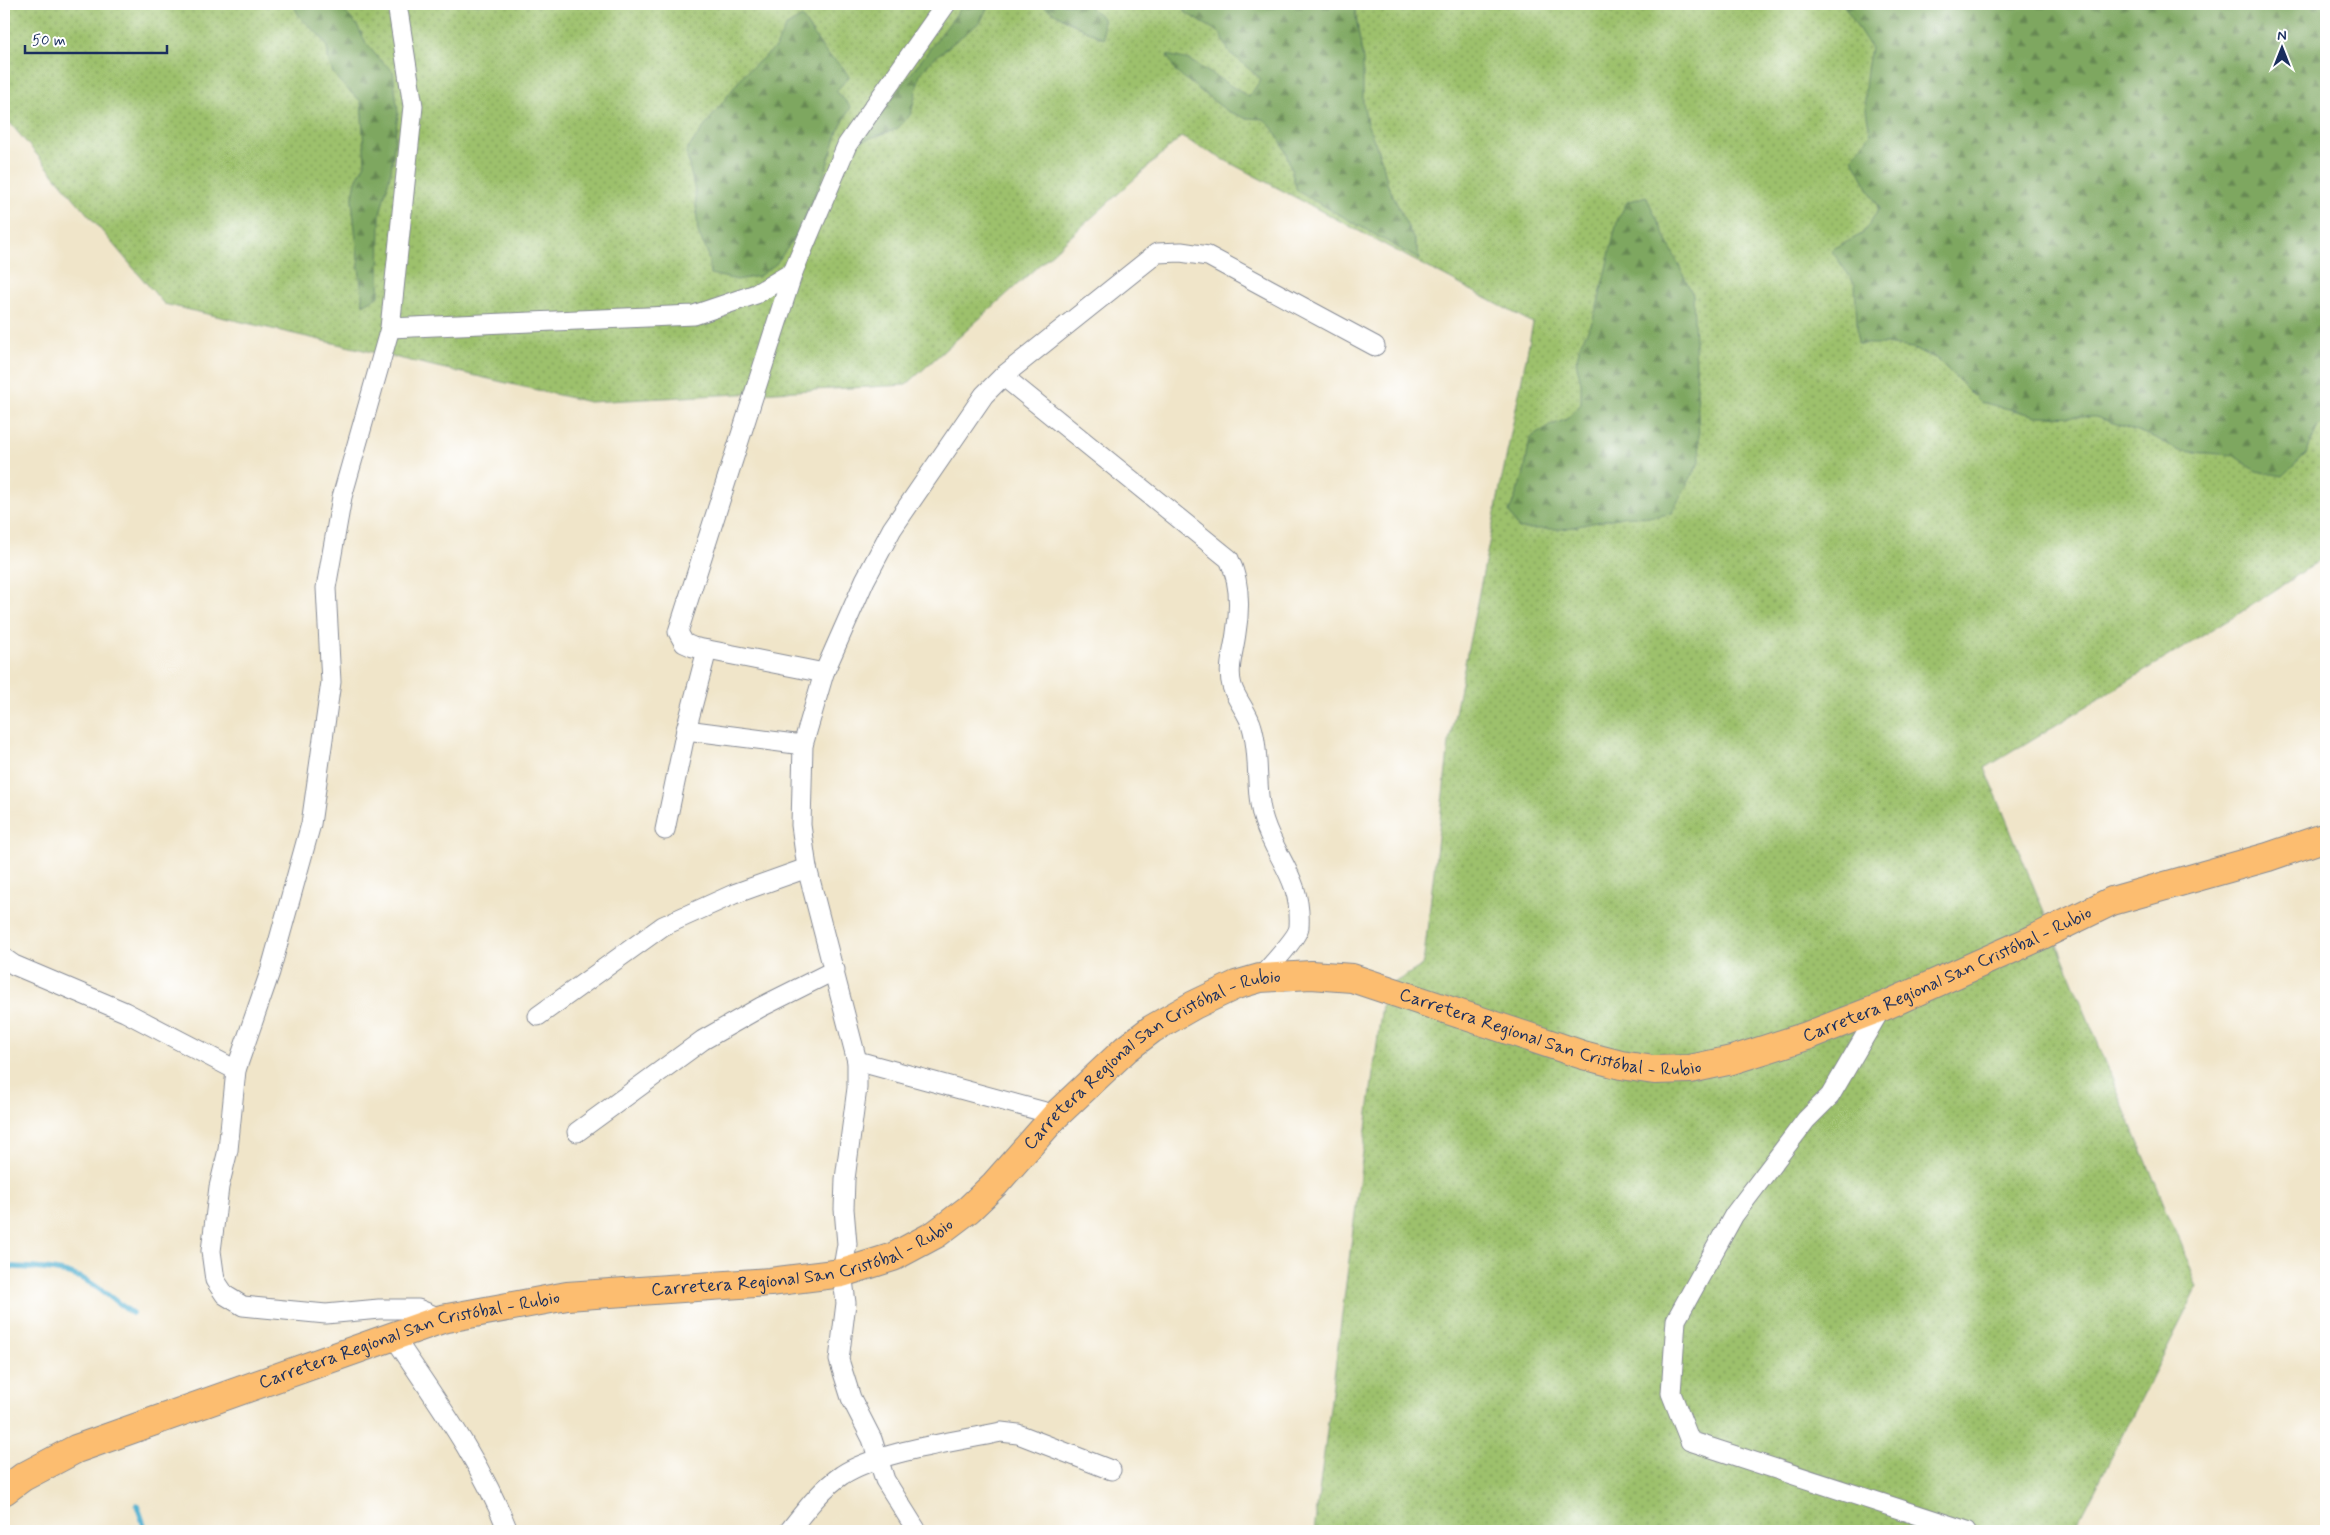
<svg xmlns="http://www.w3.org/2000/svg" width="2330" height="1535" font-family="Mynerve,sans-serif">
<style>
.grass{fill:url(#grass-dots);stroke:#5c7865}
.forest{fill:url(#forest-firs);stroke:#4c6b5f}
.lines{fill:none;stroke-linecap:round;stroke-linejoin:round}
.stream{stroke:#50afcf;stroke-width:5.5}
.street-casing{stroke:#868a94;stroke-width:21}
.primary-casing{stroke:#868a94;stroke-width:30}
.street{stroke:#fff;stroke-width:19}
.primary{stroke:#fcbd6f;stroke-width:28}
.labels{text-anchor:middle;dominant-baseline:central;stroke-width:4;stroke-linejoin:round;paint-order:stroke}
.street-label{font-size:18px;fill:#1b2f5e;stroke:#fff}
</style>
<defs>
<pattern id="grass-dots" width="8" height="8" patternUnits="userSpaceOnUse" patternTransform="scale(1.25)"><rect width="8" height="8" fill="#9dc16c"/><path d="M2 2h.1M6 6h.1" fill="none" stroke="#7f9d5c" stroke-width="1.8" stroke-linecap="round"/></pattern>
<pattern id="forest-firs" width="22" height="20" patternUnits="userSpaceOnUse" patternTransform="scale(1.25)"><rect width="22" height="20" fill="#7ea760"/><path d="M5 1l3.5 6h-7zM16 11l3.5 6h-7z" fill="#668852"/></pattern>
</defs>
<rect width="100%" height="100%" fill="#fff"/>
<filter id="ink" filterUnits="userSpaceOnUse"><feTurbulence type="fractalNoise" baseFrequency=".02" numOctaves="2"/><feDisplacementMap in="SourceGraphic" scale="10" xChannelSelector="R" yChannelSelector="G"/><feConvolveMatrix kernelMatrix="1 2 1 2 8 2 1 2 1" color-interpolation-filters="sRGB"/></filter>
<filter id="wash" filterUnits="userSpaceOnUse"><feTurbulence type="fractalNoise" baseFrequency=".0096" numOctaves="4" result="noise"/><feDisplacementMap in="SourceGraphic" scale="20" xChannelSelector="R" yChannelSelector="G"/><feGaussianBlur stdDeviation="1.12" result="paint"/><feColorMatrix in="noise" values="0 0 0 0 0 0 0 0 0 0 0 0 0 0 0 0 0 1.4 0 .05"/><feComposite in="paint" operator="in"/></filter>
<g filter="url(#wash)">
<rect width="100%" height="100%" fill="#f0e5c9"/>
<polygon class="grass" points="4,4 2326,4 2326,556 2245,610 1985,768 2198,1287 2074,1531 1314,1531 1384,989 1423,965 1449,743 1533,323 1181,137 906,385 589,402 164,304 4,116"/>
<g class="forest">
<path d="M294 4H337L357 25 366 43 378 58 393 71 398 113 391 171 380 214 379 296 363 305 352 201 356 181 365 163 361 101C349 91 336 81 330 66 327 59 329 49 325 43 316 28 297 21 294 4Z"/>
<polygon points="964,4 989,4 981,21 933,59 920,74 911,114 897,129 859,142"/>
<polygon points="1040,4 1086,4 1103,18 1104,39 1069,22"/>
<path d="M1181 4H1354L1363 60V102L1367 123 1383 163 1387 183 1415 242 1420 260 1297 191C1288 160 1287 143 1264 119L1245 118 1227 111 1176 72 1167 55 1189 60 1249 97 1261 79 1229 52 1220 33 1186 13Z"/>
<path d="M1843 4H2326V423L2318 426 2306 454 2283 476 2256 471 2233 455 2179 451 2154 437 2096 417 2037 416 1980 402 1937 359 1912 348 1885 344H1858L1855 284 1831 250 1862 234 1879 209 1852 158 1871 134C1862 99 1864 84 1871 48Z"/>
<polygon points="802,17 826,53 842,66 849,77 836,91 851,107 838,131 825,172 799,231 776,264 759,276 737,280 710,274 708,254 698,232 695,192 686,151 744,74 776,47 785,27"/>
<polygon points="1646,196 1693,295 1700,461 1671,514 1648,517 1627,516 1563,529 1519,529 1509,512 1524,474 1530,438 1549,426 1567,419 1581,404 1581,382 1576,362 1581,342 1591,325 1598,303 1617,221 1627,202"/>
</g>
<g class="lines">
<g class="stream">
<path d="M4 1266C32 1269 61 1267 87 1281 103 1290 117 1303 132 1313"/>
<polyline points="137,1505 146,1531"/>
</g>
</g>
</g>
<g filter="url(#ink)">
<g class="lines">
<g class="street-casing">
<g id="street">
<polyline points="397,4 413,106 390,328 342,497 326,588 331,682 311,824 270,972 236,1070 228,1150 219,1187 211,1251 215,1280 225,1295 243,1306 326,1314 379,1309 418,1309 442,1319"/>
<polyline points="793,272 678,632 684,643 693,647 824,673"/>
<polyline points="390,328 694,315 756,294 793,272 847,145 946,4"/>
<path d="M1003 376 1229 559C1240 581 1240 609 1236 633 1234 650 1227 669 1232 686 1236 700 1248 712 1252 727 1261 757 1254 790 1264 821 1277 861 1302 879 1299 927 1298 937 1268 969 1260 978"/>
<polyline points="686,730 803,745"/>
<polyline points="665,830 686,730 707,650"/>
<polyline points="4,958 14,965 125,1012 236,1070"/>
<polyline points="1882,1007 1830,1096 1806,1120 1734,1215 1676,1320 1671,1393 1690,1441 1967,1531"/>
<polyline points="538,1016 663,926 734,894 807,868"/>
<polyline points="857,1061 1056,1115"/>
<polyline points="577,1132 703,1040 761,1007 835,970"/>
<path d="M394 1337C436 1400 481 1461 508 1531"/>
<path d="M789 1531C805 1511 820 1490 842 1475 879 1451 955 1442 1001 1432L1018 1434 1111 1470"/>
<polyline points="917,1531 885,1480 872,1439 851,1398 839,1360 846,1303 842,1273 847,1244 844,1209 845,1179 857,1088 857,1061 807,868 801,825 803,745 824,673 865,580 892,529 984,395 1003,376 1157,253 1181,252 1208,256 1375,346"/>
</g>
</g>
<g class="primary-casing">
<g id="primary">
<path id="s1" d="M4 1491 23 1477 76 1449 442 1319 567 1296 770 1282 842 1273 893 1257 936 1234 969 1209 995 1184 1056 1115 1126 1049 1152 1029 1194 1005 1236 985 1260 978 1311 975 1352 978 1583 1055 1621 1065 1654 1070 1690 1069 1732 1060 1807 1036 1882 1007 2032 940 2112 901 2268 857 2326 837"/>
</g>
</g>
<use href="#street" class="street"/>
<use href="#primary" class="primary"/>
</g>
</g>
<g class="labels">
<g class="street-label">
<text stroke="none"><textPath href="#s1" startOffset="2115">Carretera Regional San Cristóbal - Rubio</textPath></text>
<text stroke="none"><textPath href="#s1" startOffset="1695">Carretera Regional San Cristóbal - Rubio</textPath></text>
<text stroke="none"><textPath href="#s1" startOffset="1260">Carretera Regional San Cristóbal - Rubio</textPath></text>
<text stroke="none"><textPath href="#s1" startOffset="840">Carretera Regional San Cristóbal - Rubio</textPath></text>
<text stroke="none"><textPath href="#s1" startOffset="435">Carretera Regional San Cristóbal - Rubio</textPath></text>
</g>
</g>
<rect width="2330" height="1535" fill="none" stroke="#fff" stroke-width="20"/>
<g transform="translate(2282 48)" stroke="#ffffff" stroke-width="4" paint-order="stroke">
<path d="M0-4L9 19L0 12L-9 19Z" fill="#1b2f5e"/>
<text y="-8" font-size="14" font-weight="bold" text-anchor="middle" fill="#1b2f5e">N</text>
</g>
<path d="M25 45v8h142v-8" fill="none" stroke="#1b2f5e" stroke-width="2.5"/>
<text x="32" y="45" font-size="15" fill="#1b2f5e" stroke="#ffffff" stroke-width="4" paint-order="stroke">50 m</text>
</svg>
